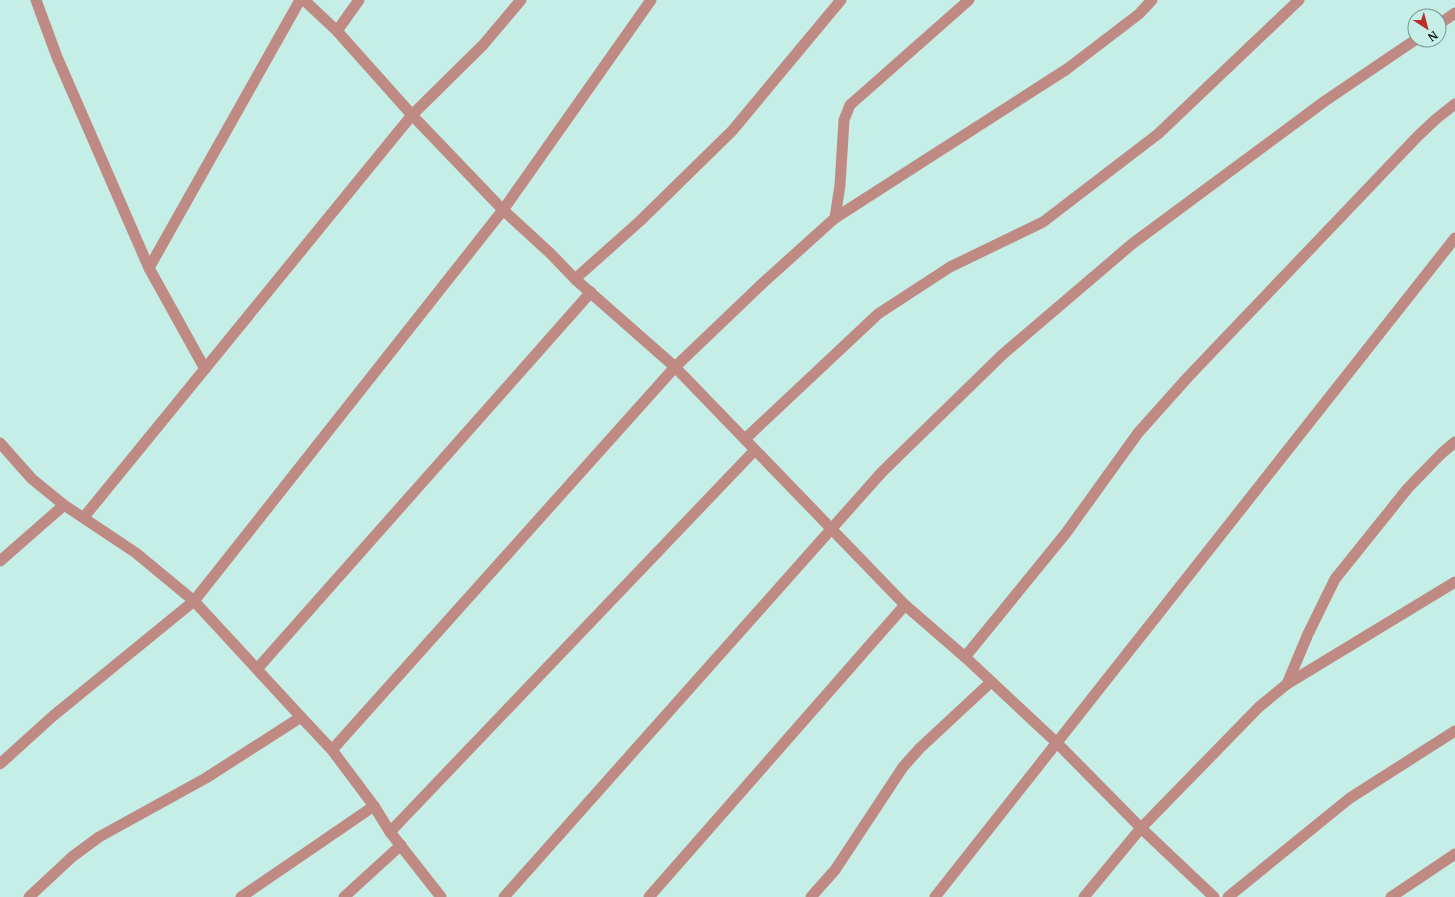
<svg xmlns="http://www.w3.org/2000/svg" width="1455" height="897" font-family="Merriweather,serif">
<style>
.lines{fill:none;stroke-linecap:round;stroke-linejoin:round}
.minor{stroke:#c08a84;stroke-width:11}
</style>
<rect width="100%" height="100%" fill="#c5eee6"/>
<g class="lines">
<g class="minor">
<polyline points="36,0 57,57 149,268 205,369"/>
<polyline points="304,0 337,31 412,115 503,210 550,253 575,279 675,367 905,605 965,657 1057,743 1141,828 1214,897"/>
<polyline points="1439,24 1455,13"/>
<polyline points="337,31 359,0"/>
<polyline points="835,218 840,185 844,120 850,105 969,0"/>
<polyline points="149,268 300,0"/>
<polyline points="575,279 640,221 732,131 841,0"/>
<polyline points="745,439 878,314 950,267 1043,222 1158,134 1299,0"/>
<polyline points="0,443 32,479 64,505 136,553 194,601 301,717 332,750 374,806 390,832 441,897"/>
<polyline points="84,517 412,115 483,45 521,0"/>
<polyline points="0,561 64,505"/>
<polyline points="965,657 1066,533 1138,433 1188,377 1417,137 1436,119 1455,104"/>
<polyline points="257,669 591,292"/>
<polyline points="1287,684 1308,634 1335,579 1408,488 1442,453 1455,442"/>
<polyline points="332,750 675,367 764,282 835,218 1067,69 1139,14 1152,0"/>
<polyline points="0,764 53,716 194,601 503,210 651,0"/>
<polyline points="390,832 755,450"/>
<polyline points="29,897 72,857 99,837 206,778 301,717"/>
<polyline points="241,897 374,806"/>
<polyline points="344,897 401,845"/>
<polyline points="504,897 882,472 1002,355 1132,244 1325,101 1415,40"/>
<polyline points="649,897 905,605"/>
<polyline points="811,897 835,870 903,767 920,748 991,682"/>
<polyline points="935,897 1455,238"/>
<polyline points="1084,897 1141,828 1259,707 1287,684 1455,582"/>
<polyline points="1228,897 1350,798 1455,731"/>
<polyline points="1391,897 1455,854"/>
</g>
</g>
<g transform="translate(1427 28) rotate(144)"><circle r="19" fill="#c5eee6" stroke="#77958f"/>
<path d="M0-3L7 15L0 10L-7 15Z" fill="#bb2c2c"/>
<text y="-6" font-size="11" font-weight="bold" text-anchor="middle" fill="#020f0d">N</text>
</g>
</svg>
